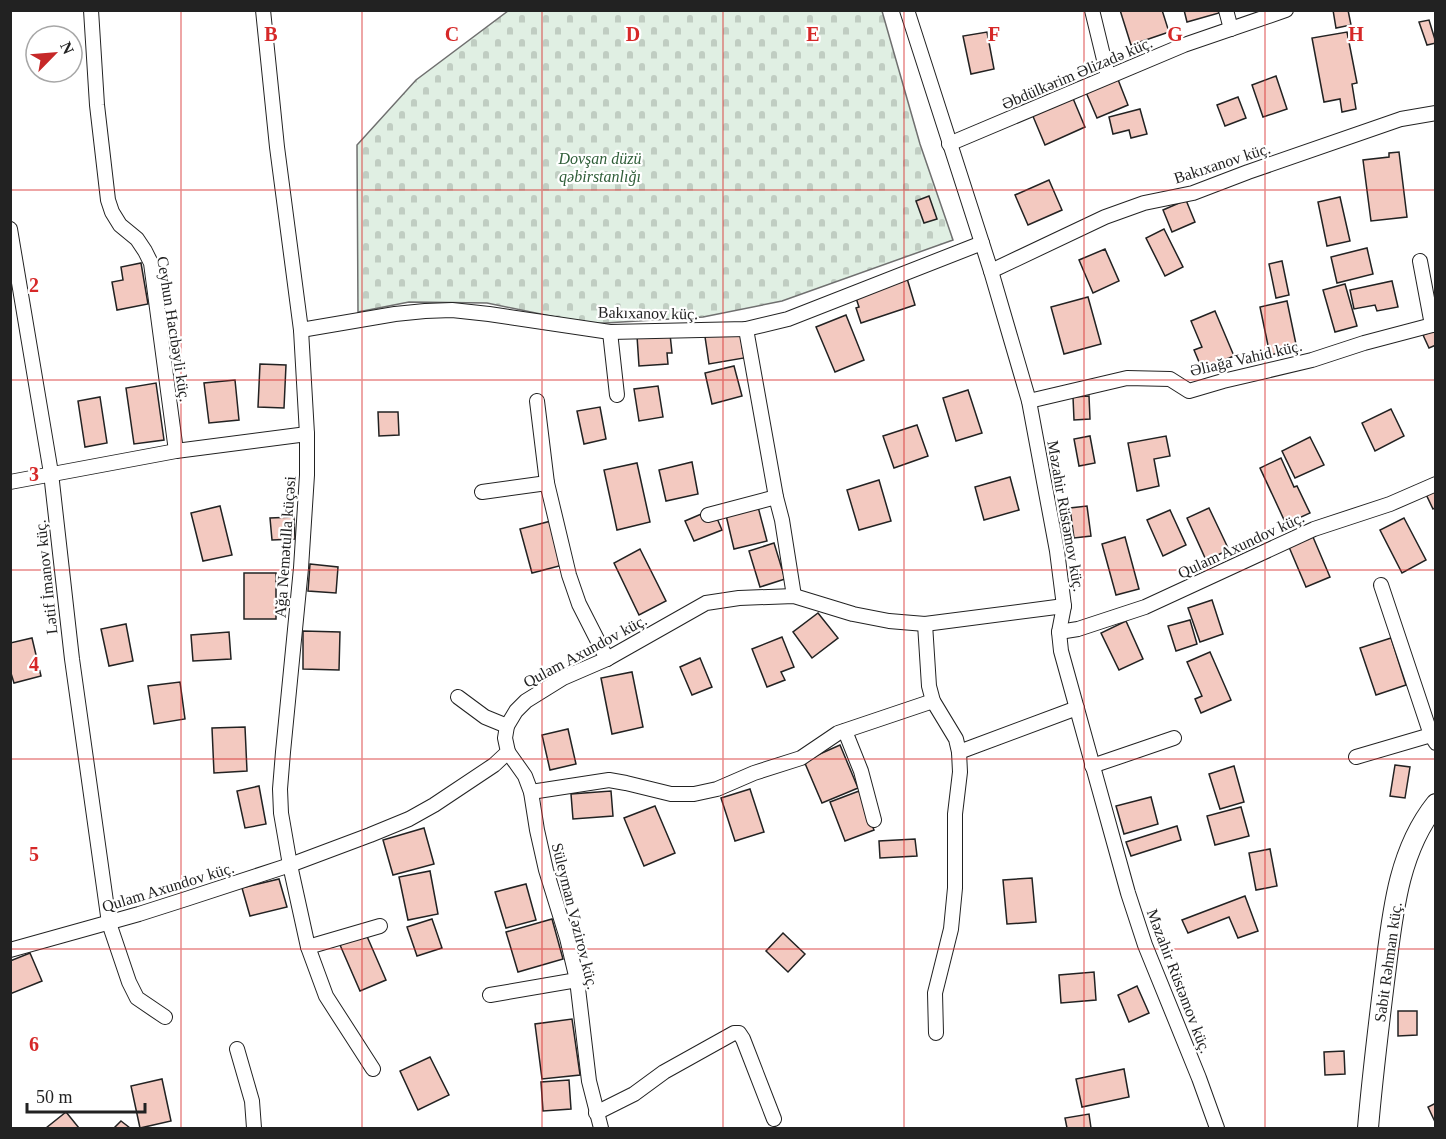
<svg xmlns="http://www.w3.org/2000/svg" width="1446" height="1139" font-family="Georgia,serif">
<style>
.cemetery{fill:url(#cemetery-stones);stroke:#6f6f6f;stroke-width:1.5}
.building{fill:#f3c9c0;stroke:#222;stroke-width:1.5}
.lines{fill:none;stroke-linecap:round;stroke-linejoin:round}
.street-casing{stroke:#222;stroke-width:16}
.secondary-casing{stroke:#222;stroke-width:22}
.street{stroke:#fff;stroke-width:14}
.secondary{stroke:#fff;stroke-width:20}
.grid{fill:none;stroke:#d62828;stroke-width:1.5;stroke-opacity:0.55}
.labels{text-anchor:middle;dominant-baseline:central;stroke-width:4.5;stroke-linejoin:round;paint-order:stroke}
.street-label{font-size:16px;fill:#222;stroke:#fff}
.park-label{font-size:16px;font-style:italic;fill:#2f5e38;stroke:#fff}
.grid-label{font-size:20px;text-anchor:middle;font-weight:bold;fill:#d62828;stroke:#fff;stroke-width:4.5;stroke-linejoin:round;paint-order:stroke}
</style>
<defs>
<pattern id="cemetery-stones" width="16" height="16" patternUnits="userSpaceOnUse" patternTransform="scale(1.5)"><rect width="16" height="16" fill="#e0efe3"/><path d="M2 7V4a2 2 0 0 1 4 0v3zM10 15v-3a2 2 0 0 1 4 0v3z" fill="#c0cdc2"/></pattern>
</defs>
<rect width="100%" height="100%" fill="#fff"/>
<polygon class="cemetery" points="508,11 882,11 920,144 953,240 782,301 703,317 589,324 487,303 409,302 358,312 357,145 416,80"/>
<g class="building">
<polygon points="1120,10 1162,10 1169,32 1131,45"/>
<polygon points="1184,10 1219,10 1219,13 1187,22"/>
<polygon points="1333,10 1348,10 1351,25 1336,28"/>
<polygon points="1429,20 1436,43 1427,45 1419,22"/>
<polygon points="987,32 994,69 971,74 963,36"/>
<polygon points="1347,32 1357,83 1352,84 1356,109 1342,112 1340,99 1324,102 1312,38"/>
<polygon points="1276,76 1287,109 1263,117 1252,85"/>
<polygon points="1117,77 1128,105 1097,118 1085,90"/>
<polygon points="1072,96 1085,127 1045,145 1032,114"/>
<polygon points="1238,97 1246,118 1225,126 1217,105"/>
<polygon points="1140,109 1147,134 1131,138 1129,130 1113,134 1109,117"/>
<polygon points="1399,152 1407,217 1371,221 1363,160 1389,157 1389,153"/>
<polygon points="1049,180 1062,210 1028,225 1015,195"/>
<polygon points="929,196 937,219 924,223 916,201"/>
<polygon points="1340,197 1350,241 1327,246 1318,202"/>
<polygon points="1186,200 1195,222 1172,232 1163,210"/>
<polygon points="1164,229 1183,267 1165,276 1146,238"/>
<polygon points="1367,248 1373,274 1337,283 1331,257"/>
<polygon points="1105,249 1119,281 1093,293 1079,260"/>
<polygon points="1282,261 1289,295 1276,298 1269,264"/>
<polygon points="141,263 148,304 117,310 112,282 123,280 121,267"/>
<polygon points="906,275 915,305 861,323 856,308 859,307 854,292"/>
<polygon points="1392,281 1398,307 1377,311 1375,305 1354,309 1350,290"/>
<polygon points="1345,284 1357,326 1335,332 1323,290"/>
<polygon points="1088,297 1101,344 1064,354 1051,307"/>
<polygon points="1287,301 1297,349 1270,355 1260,307"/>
<polygon points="1215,311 1234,356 1202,369 1194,350 1202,347 1191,321"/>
<polygon points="846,315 864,360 835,372 816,327"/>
<polygon points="739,325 744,358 709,364 704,330"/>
<polygon points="1436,330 1436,345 1429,348 1423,335"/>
<polygon points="670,334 672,353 667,353 668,364 639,366 637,336"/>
<polygon points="260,364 286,365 284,408 258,407"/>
<polygon points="734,366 742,396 712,404 705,373"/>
<polygon points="235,380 239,420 209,423 204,383"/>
<polygon points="156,383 164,440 134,444 126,388"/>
<polygon points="658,386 663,417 639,421 634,389"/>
<polygon points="968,390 982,433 956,441 943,398"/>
<polygon points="1089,396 1090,419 1074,420 1073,397"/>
<polygon points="100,397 107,443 85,447 78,401"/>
<polygon points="600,407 606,439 584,444 577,411"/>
<polygon points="1391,409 1404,436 1375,451 1362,423"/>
<polygon points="378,412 398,412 399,435 379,436"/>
<polygon points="917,425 928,456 894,468 883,436"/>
<polygon points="1090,436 1095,463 1079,466 1074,439"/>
<polygon points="1166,436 1170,456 1154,459 1159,486 1137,491 1128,443"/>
<polygon points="1310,437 1324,465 1295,478 1282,451"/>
<polygon points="1281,458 1294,487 1297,486 1310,513 1286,524 1260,468"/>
<polygon points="692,462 698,494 666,501 659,470"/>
<polygon points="637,463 650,522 617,530 604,470"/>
<polygon points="1010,477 1019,510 984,520 975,487"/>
<polygon points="879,480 891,521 859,530 847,490"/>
<polygon points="1436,484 1436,507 1433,509 1424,490"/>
<polygon points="757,503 767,541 734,549 725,511"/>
<polygon points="220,506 232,555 203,561 191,513"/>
<polygon points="1087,506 1091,536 1074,538 1070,508"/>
<polygon points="1209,508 1229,550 1206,560 1187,518"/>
<polygon points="713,509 722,530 694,541 685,521"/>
<polygon points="1170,510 1186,545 1163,556 1147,520"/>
<polygon points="294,517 295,539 272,540 270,518"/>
<polygon points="1404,518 1426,560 1402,573 1380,530"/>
<polygon points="551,521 563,565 532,573 520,529"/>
<polygon points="1310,530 1330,577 1306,587 1286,540"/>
<polygon points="1125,537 1139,589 1116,595 1102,544"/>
<polygon points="774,543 785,579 760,587 749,551"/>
<polygon points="640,549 666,601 639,615 614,563"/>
<polygon points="310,564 338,567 336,593 308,591"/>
<rect x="244" y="573" width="32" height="46"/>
<polygon points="1212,600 1223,634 1200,642 1188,608"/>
<polygon points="818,613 838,638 812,658 793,632"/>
<polygon points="1190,620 1197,644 1176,651 1168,626"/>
<polygon points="1126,621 1143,659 1119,670 1101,633"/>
<polygon points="126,624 133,661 109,666 101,629"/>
<polygon points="303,631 340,632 339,670 303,669"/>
<polygon points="229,632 231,659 193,661 191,635"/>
<polygon points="782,637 794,667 781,672 785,680 767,687 752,649"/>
<polygon points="32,638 41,676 14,683 10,670 10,643"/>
<polygon points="1391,638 1406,685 1376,695 1360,648"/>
<polygon points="1210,652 1231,700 1201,713 1195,699 1202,696 1187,662"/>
<polygon points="700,658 712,687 692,695 680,667"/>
<polygon points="632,672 643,727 612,734 601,678"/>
<polygon points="180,682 185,719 154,724 148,686"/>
<polygon points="245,727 247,771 214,773 212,728"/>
<polygon points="568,729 576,764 550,770 542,735"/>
<polygon points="840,745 858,788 822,803 804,761"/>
<polygon points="1395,765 1410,767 1405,798 1390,796"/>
<polygon points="1234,766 1244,802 1220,809 1209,774"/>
<polygon points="259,786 266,824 245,828 237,791"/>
<polygon points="750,789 764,832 735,841 721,798"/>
<polygon points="611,791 613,816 573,819 571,794"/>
<polygon points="859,791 874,830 845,841 830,802"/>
<polygon points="1151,797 1158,824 1124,834 1116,806"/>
<polygon points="655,806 675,853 644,866 624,818"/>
<polygon points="1241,807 1249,836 1215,845 1207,816"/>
<polygon points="1177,826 1181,840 1131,856 1126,842"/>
<polygon points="424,828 434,864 393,875 383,840"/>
<polygon points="915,839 917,856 880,858 879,841"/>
<polygon points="1270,849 1277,886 1256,890 1249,853"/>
<polygon points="430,871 438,914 408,920 399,877"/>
<polygon points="1032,878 1036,922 1007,924 1003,880"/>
<polygon points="279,879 287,907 250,916 242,888"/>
<polygon points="526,884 536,920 506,928 495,892"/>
<polygon points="1245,896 1258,931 1238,938 1229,917 1188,933 1182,920"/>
<polygon points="432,919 442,948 417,956 407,927"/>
<polygon points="552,919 563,959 518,972 506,932"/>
<polygon points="783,933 805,954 788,972 766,951"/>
<polygon points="366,934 386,980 360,991 340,945"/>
<polygon points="30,953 42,981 10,994 10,961"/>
<polygon points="1094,972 1096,1000 1061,1003 1059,975"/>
<polygon points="1137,986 1149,1013 1129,1022 1118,995"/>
<polygon points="1398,1011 1417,1011 1417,1035 1398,1036"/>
<polygon points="572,1019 580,1075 542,1079 535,1024"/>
<polygon points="1344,1051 1345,1074 1325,1075 1324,1052"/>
<polygon points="430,1057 449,1095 418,1110 400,1071"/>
<polygon points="1124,1069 1129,1097 1082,1107 1076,1079"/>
<polygon points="162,1079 171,1121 140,1128 131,1086"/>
<polygon points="569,1080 571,1109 543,1111 541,1082"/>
<polygon points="1436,1103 1436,1124 1428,1107"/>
<polygon points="66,1112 79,1128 46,1128"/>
<polygon points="1089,1114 1091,1128 1067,1128 1065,1118"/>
<polygon points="121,1121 130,1128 114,1128"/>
</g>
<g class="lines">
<g class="street-casing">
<g id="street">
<polyline points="91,10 97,105 108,200 112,212 120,225 137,239 145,251 151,263 176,451"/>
<polyline points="263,10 277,147 301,330 307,434 307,475 301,568 283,752 280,789 281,813 290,865 308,947 326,996 373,1069"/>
<polyline points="907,10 991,271 1029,401 1057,551 1064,606 1059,632 1061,651 1128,893 1145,945 1199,1078 1217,1128"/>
<polyline points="1092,10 1108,76"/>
<polyline points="1226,10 1231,29"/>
<polyline points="949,144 1184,45 1286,10"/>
<polyline points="10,229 51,473 72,659 109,923 129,982 137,998 165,1017"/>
<polyline points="1420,261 1432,325"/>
<polyline points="991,271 1105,217 1144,203 1193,193 1248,172 1401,119 1436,113"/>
<polyline points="746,329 776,497 782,520 794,596"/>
<polyline points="301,330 395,314 425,311 452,310 489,314 610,332 746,329 788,319 982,243"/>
<polyline points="610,332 617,395"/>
<polyline points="537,401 547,483 569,575 579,604 607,659"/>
<polyline points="1029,401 1127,378 1170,379 1189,391 1223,381 1312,360 1364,343 1436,324"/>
<polyline points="10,482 176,451 307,434"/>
<polyline points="482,492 547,483"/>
<polyline points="708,515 776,497"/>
<polyline points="1381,585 1431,735 1436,743"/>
<polyline points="925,624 929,686 933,701 956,739 959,752 960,772 955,814 955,888 951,929 935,993 936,1033"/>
<polyline points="1059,632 1078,629 1145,607 1314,529 1390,504 1436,484"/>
<polyline points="458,697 485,717 507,726"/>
<polyline points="845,731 861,771 874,820"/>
<polyline points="508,752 525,776 531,792 537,830 546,870 567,938 577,980 589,1081 601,1128"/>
<polyline points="959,752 1077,708"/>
<polyline points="1356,757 1431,735"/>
<polyline points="1092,766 1174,738"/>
<polyline points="531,792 609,780 626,783 671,794 694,794 717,789 754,773 801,758 838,733 933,701"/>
<polyline points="308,947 380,926"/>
<polyline points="10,950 139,914 186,899 290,865 370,835 409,819 434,805 494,765 508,752 505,738 507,726 516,711 526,701 563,678 607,659 706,603 739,598 794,596 853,614 889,621 925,624 1064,606"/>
<polyline points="490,995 577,980"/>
<polyline points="237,1049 252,1101 254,1128"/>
<polyline points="596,1113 634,1094 664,1072 734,1033 739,1033 743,1039 774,1119"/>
</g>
</g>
<g class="secondary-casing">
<path id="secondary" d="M1368 1128C1372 1080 1378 1031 1384 982 1392 921 1396 854 1436 804"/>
</g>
<use href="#street" class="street"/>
<use href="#secondary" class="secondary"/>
</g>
<path class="grid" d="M181 10V1128M362 10V1128M542 10V1128M723 10V1128M904 10V1128M1084 10V1128M1265 10V1128M10 190H1436M10 380H1436M10 570H1436M10 759H1436M10 949H1436"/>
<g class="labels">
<g class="street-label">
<text transform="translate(1077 73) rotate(-23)">Əbdülkərim Əlizadə küç.</text>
<text transform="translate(1222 163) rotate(-18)">Bakıxanov küç.</text>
<text transform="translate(648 313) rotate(1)">Bakıxanov küç.</text>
<text transform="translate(174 329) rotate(81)">Ceyhun Hacıbəyli küç.</text>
<text transform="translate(1246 358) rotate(-13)">Əliağa Vahid küç.</text>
<text transform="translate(1066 516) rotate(80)">Məzahir Rüstəmov küç.</text>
<text transform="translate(1241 545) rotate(-25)">Qulam Axundov küç.</text>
<text transform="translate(285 547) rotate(-86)">Ağa Nemətulla küçəsi</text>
<text transform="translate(46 577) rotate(-96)">Lətif İmanov küç.</text>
<text transform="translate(585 651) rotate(-28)">Qulam Axundov küç.</text>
<text transform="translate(168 887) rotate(-17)">Qulam Axundov küç.</text>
<text transform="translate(575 916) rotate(76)">Süleyman Vəzirov küç.</text>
<text transform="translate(1388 962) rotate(-82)">Sabit Rəhman küç.</text>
<text transform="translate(1179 981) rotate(69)">Məzahir Rüstəmov küç.</text>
</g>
<g class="park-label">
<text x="600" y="158">Dovşan düzü<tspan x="600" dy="18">qəbirstanlığı</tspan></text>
</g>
</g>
<g class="grid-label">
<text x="271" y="41">B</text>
<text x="452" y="41">C</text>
<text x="633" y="41">D</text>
<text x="813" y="41">E</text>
<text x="994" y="41">F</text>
<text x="1175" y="41">G</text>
<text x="1356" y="41">H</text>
<text x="34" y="292">2</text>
<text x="34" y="481">3</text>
<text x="34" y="671">4</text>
<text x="34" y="861">5</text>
<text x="34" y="1051">6</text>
</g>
<rect width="1446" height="1139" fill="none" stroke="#222222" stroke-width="24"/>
<g transform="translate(54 54) rotate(65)"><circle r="28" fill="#ffffff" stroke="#a7a7a7" stroke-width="1.5"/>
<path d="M0-4.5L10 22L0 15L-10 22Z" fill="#c62828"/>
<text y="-9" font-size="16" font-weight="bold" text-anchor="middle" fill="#222222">N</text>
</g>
<path d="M27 1103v9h118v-9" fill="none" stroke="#222222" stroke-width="3"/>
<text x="36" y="1103" font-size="18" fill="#222222" stroke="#ffffff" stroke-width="4.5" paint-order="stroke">50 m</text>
</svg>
